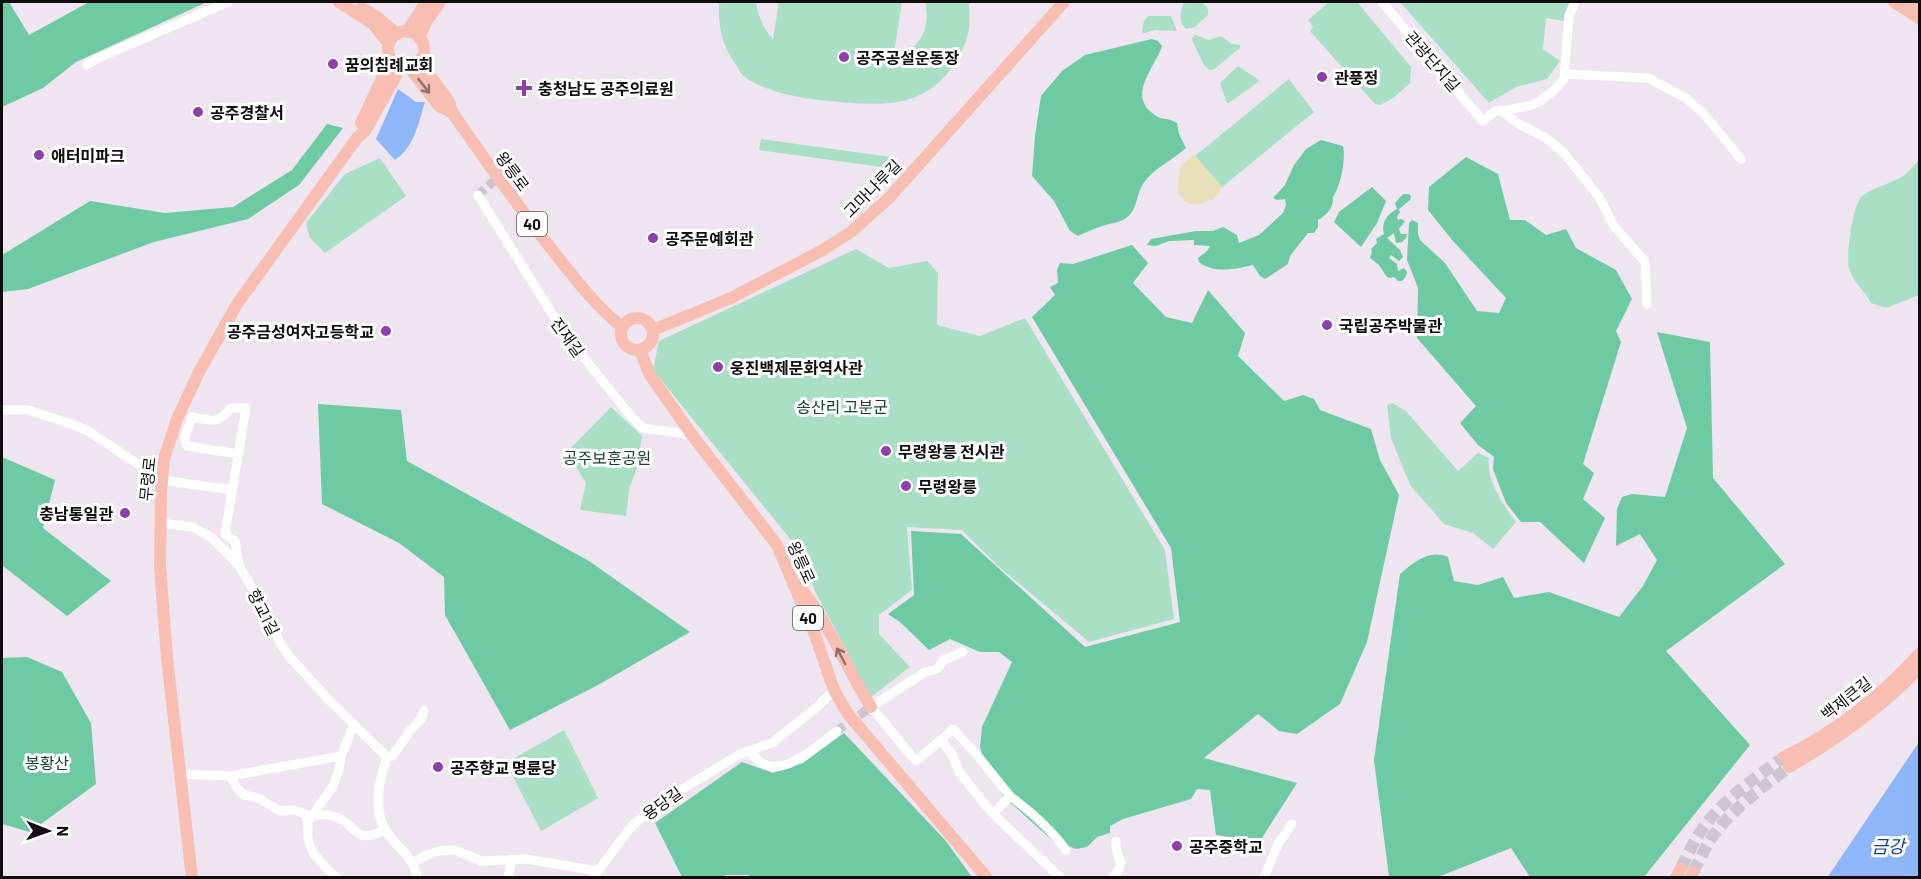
<svg xmlns="http://www.w3.org/2000/svg" width="1921" height="879" font-family="Barlow,'Noto Sans KR',sans-serif">
<style>
.green{fill:#a8dfc5}
.forest{fill:#6ecaa2}
.sand{fill:#e9dfba}
.water{fill:#8eb7fb}
.lines{fill:none;stroke-linecap:round;stroke-linejoin:round}
.minor-tunnel{stroke:#cdc5cf;stroke-width:9;stroke-dasharray:9 4.5;stroke-linecap:butt}
.major-tunnel{stroke:#cdc5cf;stroke-width:12;stroke-dasharray:12 6;stroke-linecap:butt}
.minor{stroke:#fff;stroke-width:9}
.major{stroke:#f8beb2;stroke-width:12}
.oneway{stroke:#906e6a}
.poi-dot{fill:#8f3ead;stroke:#fff;stroke-width:2}
.labels{text-anchor:middle;dominant-baseline:central;stroke-width:6;stroke-linejoin:round;paint-order:stroke}
.shield{fill:#fff;stroke:#585658;stroke-width:1.5}
.shield-label{font-size:15px;font-weight:bold;fill:#100d11}
.poi-label{font-size:16px;font-weight:bold;fill:#100d11;stroke:#fff;text-anchor:start}
.street-label{font-size:16px;fill:#100d11;stroke:#fff}
.park-label{font-size:16px;fill:#17402f;stroke:#fff}
.water-label{font-size:18px;font-style:italic;fill:#0d3d89;stroke:#fff}
</style>
<rect width="100%" height="100%" fill="#eee5f0"/>
<g class="green">
<path d="M719 2H756C758 16 763 28 773 39L779 2H902L893 60C920 47 931 31 925 2H969C969 11 970 20 969 29 967 43 958 59 950 70 919 111 874 105 828 101 804 99 764 92 745 77 742 75 739 70 737 66 722 47 718 26 719 2Z"/>
<polygon points="1329,2 1357,2 1411,67 1410,83 1392,99 1380,105 1375,104 1310,31 1313,27 1308,20"/>
<polygon points="1400,2 1572,2 1564,21 1546,18 1543,49 1560,61 1547,79 1516,87 1489,103"/>
<path d="M1184 3H1203L1208 9V15L1195 27 1186 29C1179 22 1179 13 1184 3Z"/>
<polygon points="1148,16 1171,16 1177,31 1155,30 1144,33 1142,32 1144,21"/>
<polygon points="1195,35 1209,40 1221,36 1232,44 1240,45 1240,48 1213,70 1210,70 1204,65 1192,40 1192,38"/>
<polygon points="1238,66 1259,80 1258,82 1229,103 1227,103 1220,83"/>
<polygon points="1289,79 1314,112 1222,187 1195,156"/>
<polygon points="761,139 891,157 889,168 759,150"/>
<polygon points="380,158 406,196 325,253 310,238 306,223 345,174"/>
<path d="M1919 160V295L1886 308 1871 303C1865 290 1853 283 1849 268 1846 255 1852 206 1862 196 1869 189 1893 183 1903 176 1909 172 1914 165 1919 160Z"/>
<polygon points="856,249 889,268 927,261 938,273 937,325 980,336 1025,318 1165,550 1174,619 1089,642 998,566 962,530 907,527 912,590 879,615 879,634 910,667 871,697 815,591 800,551 653,370 659,341"/>
<path d="M1392 403 1406 411 1458 471 1478 453 1489 458C1486 480 1503 505 1516 522L1493 549 1473 533 1444 524 1410 485 1391 438 1387 405Z"/>
<polygon points="611,407 642,436 637,468 629,489 626,516 580,510 586,483 567,452"/>
<polygon points="564,730 598,798 541,831 506,763"/>
</g>
<g class="forest">
<polygon points="2,2 9,2 29,35 89,2 207,2 76,62 43,88 2,107"/>
<path d="M1152 39 1158 41 1162 46C1155 68 1126 95 1155 115 1161 120 1170 118 1177 123L1179 134 1186 148C1172 161 1153 168 1143 184 1135 197 1138 212 1123 220 1119 222 1113 223 1109 224 1098 227 1088 231 1078 236L1070 231 1054 201 1032 176 1035 136 1041 96 1062 71 1085 55Z"/>
<polygon points="327,124 343,128 299,185 248,219 154,242 28,289 2,292 2,255 90,201 165,213 233,207 292,170"/>
<path d="M1321 140 1343 146C1346 158 1341 186 1333 197 1334 207 1327 215 1318 220V227L1314 233H1308L1290 256 1288 264 1265 279 1260 276 1253 265C1237 269 1213 274 1199 262L1198 258 1207 251 1210 246 1194 245V240L1169 241 1156 246 1147 245 1151 239 1196 231H1213L1223 227 1237 235 1239 243 1259 235 1283 213 1286 205 1285 199 1277 200 1273 198 1285 185 1294 165 1306 149Z"/>
<polygon points="1466,157 1498,174 1510,220 1525,220 1546,235 1566,229 1576,248 1616,270 1632,299 1616,331 1621,342 1583,464 1594,473 1583,499 1605,518 1584,563 1540,522 1521,522 1506,503 1493,469 1494,457 1478,445 1460,423 1476,406 1417,338 1418,288 1407,260 1409,223 1412,220 1418,223 1418,234 1420,240 1445,263 1477,311 1499,313 1506,298 1453,241 1428,210 1429,187"/>
<polygon points="1372,187 1386,201 1377,223 1361,247 1334,222 1339,212"/>
<path d="M1403 194H1409L1411 196 1410 200 1399 209 1400 212 1397 217 1398 220 1401 219 1405 221 1399 229 1401 234H1407L1406 238 1402 242 1396 243 1394 233 1387 238 1400 250 1403 257 1399 261 1391 255 1389 258 1397 264 1398 271 1404 268 1407 272 1406 276 1402 281H1398L1394 277 1391 278 1387 277 1379 265 1370 258 1372 252 1371 249 1377 243 1376 239 1384 234C1381 223 1387 214 1397 209L1395 203Z"/>
<polygon points="1132,245 1148,263 1133,283 1166,317 1192,323 1208,290 1245,333 1238,356 1284,401 1303,395 1314,399 1320,410 1371,429 1380,460 1399,495 1367,642 1340,704 1297,734 1279,731 1258,714 1204,758 1297,783 1260,841 1216,835 1210,790 1197,789 1191,799 1123,819 1110,826 1110,833 1097,837 1087,847 1076,849 1052,840 1004,797 985,763 980,747 982,727 1012,662 999,652 980,652 950,639 929,650 900,622 888,614 914,595 911,531 961,534 1085,647 1180,622 1171,548 1032,317 1055,295 1050,287 1058,283 1057,270 1060,263 1073,264"/>
<path d="M1657 332 1710 342 1713 478 1785 564 1666 651 1750 745 1644 877H1530L1511 848 1438 877H1389L1374 760 1400 574C1414 562 1429 549 1448 557L1454 581 1478 585 1503 577 1514 598 1549 592 1619 617 1643 586 1657 560 1640 534 1616 546 1617 509 1622 497 1632 494 1665 497 1687 428Z"/>
<polygon points="318,404 401,410 407,461 589,561 690,632 598,685 510,730 445,615 444,577 399,543 322,504"/>
<polygon points="2,457 55,480 43,528 111,581 67,616 3,566 2,567"/>
<polygon points="27,657 62,672 91,723 96,784 30,832 2,824 2,658"/>
<polygon points="844,733 945,840 972,877 750,878 749,875 727,875 720,877 682,877 655,823 742,762 773,773 803,763"/>
</g>
<path class="sand" d="M1191 156H1195L1222 187 1219 189 1221 192 1212 200 1210 199C1196 209 1185 205 1177 191L1180 167Z"/>
<g class="water">
<path d="M398 89 416 102H425C418 124 415 146 395 160L376 139Z"/>
<polygon points="1919,742 1919,877 1828,877 1829,875"/>
</g>
<g class="lines">
<g class="minor-tunnel">
<polyline points="478,195 512,165"/>
<polyline points="837,731 871,707"/>
</g>
<g class="major-tunnel">
<path d="M1681 868C1687 856 1693 843 1701 831 1721 801 1754 779 1784 757"/>
<path d="M1693 872C1699 861 1704 850 1711 839 1730 810 1762 788 1789 767"/>
</g>
<g class="minor">
<polyline points="1382,2 1483,121 1494,112 1529,106 1540,101 1553,91 1564,79 1569,15 1575,2"/>
<polyline points="87,65 98,58 228,2"/>
<polyline points="1565,74 1648,78 1686,98 1704,114 1741,159"/>
<polyline points="1501,110 1517,123 1546,138 1564,153 1599,197 1614,226 1645,262 1647,304"/>
<polyline points="478,195 564,333 630,415 643,428 692,435"/>
<polyline points="2,410 28,410 74,425 88,431 162,480 232,490"/>
<path d="M238 454 187 446 184 439 192 417C212 421 217 425 231 408H246C239 450 232 492 225 534L235 541 239 565"/>
<path d="M160 523 193 527 212 538 239 565 270 620 279 641 289 656 327 698 387 757C378 784 371 814 391 838 402 851 415 860 417 878"/>
<polyline points="963,652 944,660 937,669 925,672 871,707 916,761 941,740 953,756 959,772 993,814 1061,878"/>
<polyline points="941,740 953,729 977,755 1010,796 993,814"/>
<path d="M750 751C773 788 814 749 837 731"/>
<path d="M387 757 392 756C398 749 402 742 407 735 413 725 422 723 424 711"/>
<polyline points="180,774 230,776 341,756"/>
<path d="M230 776 237 788 244 795 258 798 280 811 294 810 305 814C310 822 307 828 308 838 310 854 325 867 337 878"/>
<path d="M1010 796C1030 811 1051 829 1066 850"/>
<path d="M313 815C319 815 327 814 333 816 357 822 354 848 385 829"/>
<polyline points="309,820 333,786 339,770 341,756 354,725"/>
<polyline points="413,863 423,857 438,851 454,850 482,861 526,859 598,871"/>
<polyline points="508,878 512,859"/>
<polyline points="593,878 631,827 656,805 740,754 772,743 817,707 834,690"/>
<polyline points="1112,878 1119,869 1121,863 1116,848 1116,841"/>
<polyline points="1264,878 1278,844 1292,824"/>
</g>
<g class="major">
<polyline points="339,2 373,24 389,44"/>
<polyline points="1894,2 1920,19"/>
<polyline points="1909,2 1920,9"/>
<polyline points="362,8 377,17 397,34"/>
<circle cx="406" cy="49" r="18"/>
<polyline points="407,32 426,2"/>
<polyline points="419,38 426,22 440,2"/>
<path d="M419 61 449 101 452 112C482 156 513 199 546 242 570 272 592 303 622 327"/>
<polyline points="409,67 439,106 452,112"/>
<polyline points="361,123 391,59"/>
<circle cx="637" cy="334" r="16"/>
<polyline points="653,330 731,298 821,251 851,232 889,198 1064,2"/>
<polyline points="640,350 650,375 692,435 777,545 815,635 834,690 848,714 987,878"/>
<path d="M798 585C828 621 846 667 871 707"/>
<path d="M1784 757C1836 732 1881 696 1920 653"/>
<path d="M1789 767C1837 739 1882 708 1920 667"/>
<polyline points="192,878 167,658 160,566 161,492 164,459 177,419 199,372 237,304 357,138 365,131 401,67"/>
<polyline points="1676,878 1681,868"/>
<polyline points="1690,878 1693,872"/>
</g>
</g>
<defs><path id="oneway-shaft" d="M-6 0H5M1.5-3L5.5 0L1.5 3" fill="none" stroke-width="1.6" stroke-linecap="round" stroke-linejoin="round" transform="scale(1.5)"/></defs>
<g class="oneway">
<use href="#oneway-shaft" transform="translate(424 86) rotate(52)"/>
<use href="#oneway-shaft" transform="translate(841 656) rotate(-118)"/>
</g>
<g class="poi-dot">
<circle cx="844" cy="57" r="6"/>
<circle cx="333" cy="64" r="6"/>
<circle cx="1322" cy="77" r="6"/>
<path d="M521 79h6v6h6v6h-6v6h-6v-6h-6v-6h6z"/>
<circle cx="198" cy="112" r="6"/>
<circle cx="39" cy="155" r="6"/>
<circle cx="653" cy="238" r="6"/>
<circle cx="1327" cy="325" r="6"/>
<circle cx="386" cy="331" r="6"/>
<circle cx="718" cy="367" r="6"/>
<circle cx="886" cy="451" r="6"/>
<circle cx="906" cy="486" r="6"/>
<circle cx="125" cy="513" r="6"/>
<circle cx="438" cy="767" r="6"/>
<circle cx="1177" cy="846" r="6"/>
</g>
<g class="labels">
<g class="shield">
<rect x="517" y="212" width="30" height="24" rx="4.5"/>
<rect x="793" y="606" width="30" height="24" rx="4.5"/>
</g>
<g class="shield-label">
<text x="532" y="224">40</text>
<text x="808" y="618">40</text>
</g>
<g class="poi-label">
<text x="856" y="57">공주공설운동장</text>
<text x="345" y="64">꿈의침례교회</text>
<text x="1334" y="77">관풍정</text>
<text x="538" y="88">충청남도 공주의료원</text>
<text x="210" y="112">공주경찰서</text>
<text x="51" y="155">애터미파크</text>
<text x="665" y="238">공주문예회관</text>
<text x="1339" y="325">국립공주박물관</text>
<text x="374" y="331" text-anchor="end">공주금성여자고등학교</text>
<text x="730" y="367">웅진백제문화역사관</text>
<text x="898" y="451">무령왕릉 전시관</text>
<text x="918" y="486">무령왕릉</text>
<text x="113" y="513" text-anchor="end">충남통일관</text>
<text x="450" y="767">공주향교 명륜당</text>
<text x="1189" y="846">공주중학교</text>
</g>
<g class="street-label">
<text transform="translate(1433 61) rotate(49)">관광단지길</text>
<text transform="translate(513 171) rotate(54)">왕릉로</text>
<text transform="translate(872 188) rotate(-45)">고마나루길</text>
<text transform="translate(568 337) rotate(54)">진재길</text>
<text transform="translate(147 479) rotate(-84)">무령로</text>
<text transform="translate(802 562) rotate(66)">왕릉로</text>
<text transform="translate(264 612) rotate(63)">향교1길</text>
<text transform="translate(1846 698) rotate(-38)">백제큰길</text>
<text transform="translate(662 803) rotate(-35)">용당길</text>
</g>
<g class="park-label">
<text x="842" y="406">송산리 고분군</text>
<text x="607" y="457">공주보훈공원</text>
<text x="47" y="762">봉황산</text>
</g>
<g class="water-label">
<text x="1888" y="846">금강</text>
</g>
</g>
<rect width="1921" height="879" fill="none" stroke="#100d11" stroke-width="6"/>
<g transform="translate(48 831) rotate(91)" stroke="#ffffff" stroke-width="4.5" paint-order="stroke">
<path d="M0-4.5L10 22L0 15L-10 22Z" fill="#100d11"/>
<text y="-9" font-size="16" font-weight="bold" text-anchor="middle" fill="#100d11">N</text>
</g>
</svg>
